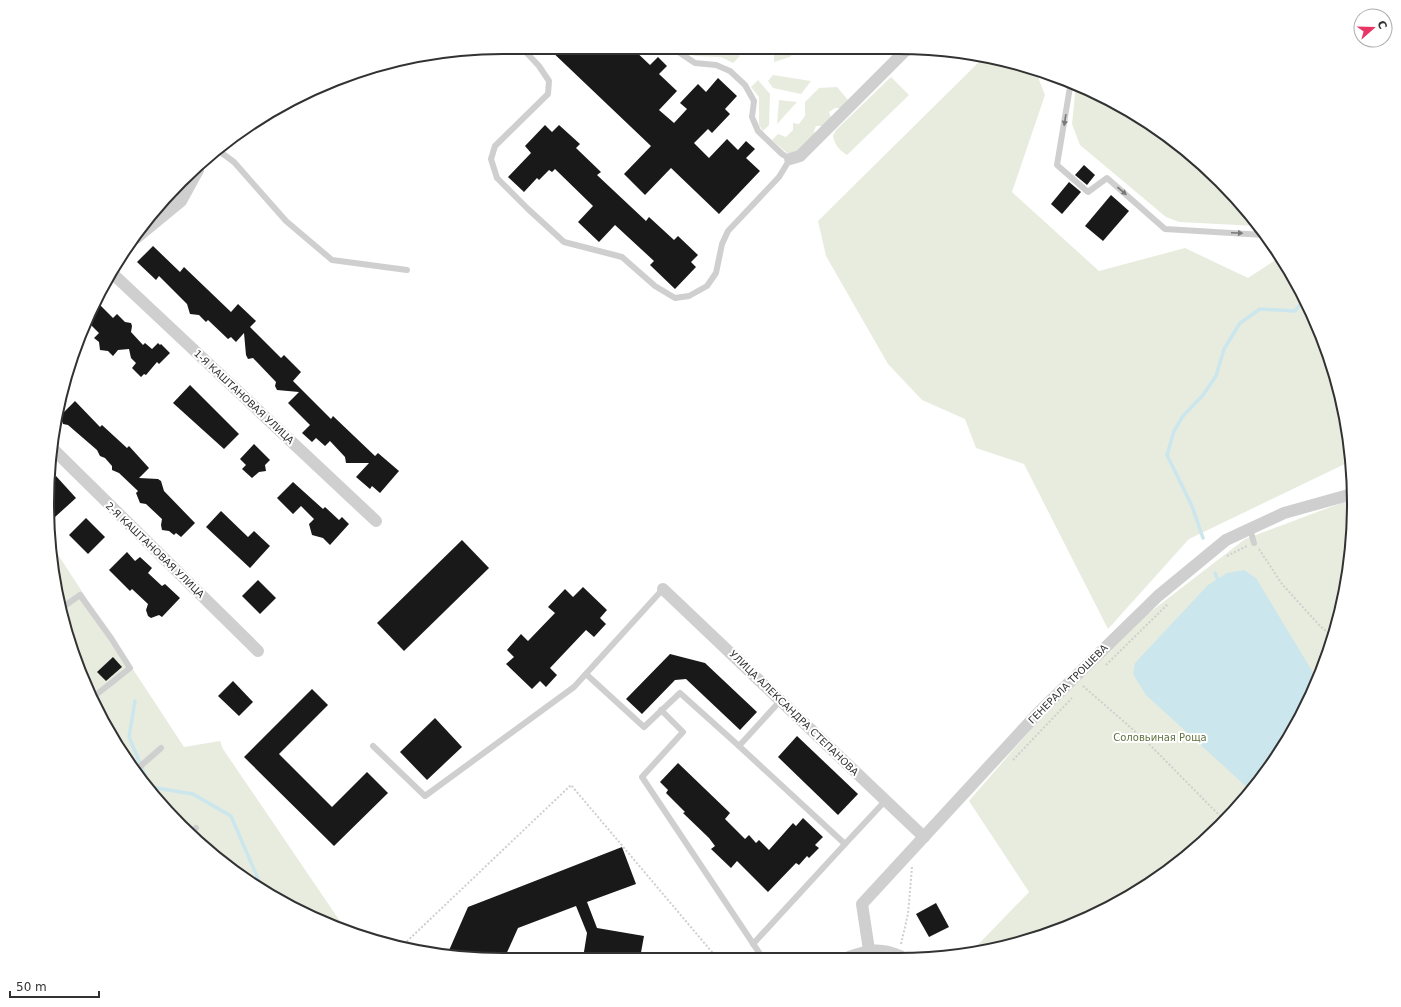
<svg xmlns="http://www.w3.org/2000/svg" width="1401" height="1007" font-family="'DejaVu Sans',sans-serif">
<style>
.green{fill:#e8ecde}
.water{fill:#cbe6ec}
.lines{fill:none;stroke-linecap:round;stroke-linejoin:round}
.stream{stroke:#cbe6ec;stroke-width:3.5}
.building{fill:#191919}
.path{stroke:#cfcfcf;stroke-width:2;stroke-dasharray:2 2;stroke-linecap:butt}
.service{stroke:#cfcfcf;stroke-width:6}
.minor{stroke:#cfcfcf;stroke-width:12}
.oneway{fill:#797979}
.labels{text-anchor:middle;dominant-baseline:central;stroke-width:4;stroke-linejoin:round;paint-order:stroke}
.street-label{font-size:10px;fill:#323232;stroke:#fff}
.park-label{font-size:10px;fill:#5f703e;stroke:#fff}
.rim{fill:none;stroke:#323232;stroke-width:2}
</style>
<rect width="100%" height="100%" fill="#fff"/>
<g class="green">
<polygon points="684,47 724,47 733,49 740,56 733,63 721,57 695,56 682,50"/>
<polygon points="769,47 799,47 790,57 774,62 774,54"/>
<polygon points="983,58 999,60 1036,72 1045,95 1012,192 1099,271 1185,248 1248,278 1280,257 1293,275 1330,357 1350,444 1351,461 1189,539 1108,629 1024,464 976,448 965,419 922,400 888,364 826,256 818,221"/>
<polygon points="773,75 811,81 801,94 773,88 768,81"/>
<path d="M891 77 909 95 847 155C839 150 835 145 833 136L836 130Z"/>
<polygon points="758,80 770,94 769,125 763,131 759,125 759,97 751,87"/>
<polygon points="1076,84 1126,108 1158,131 1223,185 1241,203 1257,226 1179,222 1166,217 1080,145 1072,124"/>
<polygon points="837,87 848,100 840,108 835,108 829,112 831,118 827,126 816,126 814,131 815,136 796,153 787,153 772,140 778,134 786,137 793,130 793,123 799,124 805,116 805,102 819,88"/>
<polygon points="779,100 797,102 777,124"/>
<polygon points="1352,499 1353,534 1338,622 1307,706 1260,782 1198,847 1151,883 1072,925 970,953 1029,892 969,801 1097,653 1245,539"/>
<polygon points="49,541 184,747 220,741 223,749 346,930 302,913 226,866 160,804 124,757 82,678 51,563"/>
</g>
<polygon class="water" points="1244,570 1256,578 1317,679 1307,706 1260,782 1251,791 1146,695 1133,674 1135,663 1208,585 1227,573"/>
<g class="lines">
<g class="stream">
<polyline points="1203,538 1192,506 1167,455 1174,431 1183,416 1203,395 1216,376 1224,349 1240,323 1260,309 1295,311 1304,300"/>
<polyline points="1215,573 1219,583"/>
<polyline points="135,701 129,737 150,787 193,794 231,816 262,888"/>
</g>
</g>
<g class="building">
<polygon points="547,47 631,47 650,65 658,57 667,66 659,74 677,91 659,110 674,123 687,109 680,103 698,84 706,92 718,78 737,96 725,109 730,114 712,133 708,129 694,143 709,158 727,139 738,150 746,141 755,149 746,158 760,171 719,214 671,168 645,195 624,174 651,146"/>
<polygon points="545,125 552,132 559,125 580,144 576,148 601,172 597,175 646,221 649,217 674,240 678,236 698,255 691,262 696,267 675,289 650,265 654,261 615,225 599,242 578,222 593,206 555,169 552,172 549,170 539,180 537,178 524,192 508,177 531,153 525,146"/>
<polygon points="1084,165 1095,175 1087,185 1075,175"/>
<polygon points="1069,182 1081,192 1062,214 1051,204"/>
<polygon points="1111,195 1129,211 1103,241 1085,226"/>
<polygon points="153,246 180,272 184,267 231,312 238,304 256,321 250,327 281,358 284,355 301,372 293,381 331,419 333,416 375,456 378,453 399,471 380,493 372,486 370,489 356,477 369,463 346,463 345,457 330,441 325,446 316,438 312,442 302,433 310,425 288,403 299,392 277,390 275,386 276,382 253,358 248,359 246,355 244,333 236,342 231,337 228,339 208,320 206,322 199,315 190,314 187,304 159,276 156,280 137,262"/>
<polygon points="95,300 113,318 117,314 125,322 131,323 132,326 131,332 143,345 145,343 152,349 158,343 160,345 161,344 170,353 159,364 157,362 146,375 144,374 141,377 132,368 136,363 131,358 129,349 118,350 113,356 108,351 100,350 99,342 94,338 99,333 87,321"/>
<polygon points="190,385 239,434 224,449 173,403"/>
<polygon points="75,401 100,427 102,425 127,448 129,446 149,468 139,478 158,479 161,481 164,491 195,523 181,537 176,533 174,535 169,531 162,530 161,525 162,519 146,504 140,503 136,493 138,491 119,473 112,470 112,466 105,458 100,456 97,450 68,425 63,424 60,416"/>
<polygon points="254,444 270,460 265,465 266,471 259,472 252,478 242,469 246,465 240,459"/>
<polygon points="56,476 76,498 55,517 47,509 47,503 49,483"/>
<polygon points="293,482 323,509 325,507 339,520 342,517 349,524 330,545 323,538 312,535 309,524 314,519 301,506 293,514 277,498"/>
<polygon points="221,511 248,537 254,531 270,546 250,568 206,527"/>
<polygon points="86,518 105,537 88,554 69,535"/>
<polygon points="462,540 489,568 404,651 377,623"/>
<polygon points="127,552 135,561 140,557 152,568 148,573 162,586 165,584 180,598 162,617 159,615 151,618 148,616 146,610 148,604 132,589 130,591 109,570"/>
<polygon points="258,580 276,598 260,614 242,596"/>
<polygon points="583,587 607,610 600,618 606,624 594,637 586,630 550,668 557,675 546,687 540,681 532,689 506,664 514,657 507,650 521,634 528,641 555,613 548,607 565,589 573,597"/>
<polygon points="670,654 705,663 757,712 740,730 686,679 675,680 642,714 626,699"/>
<polygon points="113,657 122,667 106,681 97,672"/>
<polygon points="233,681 253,702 239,716 218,696"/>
<polygon points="312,689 328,705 279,754 332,807 367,772 388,793 334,846 244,757"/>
<polygon points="435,718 462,747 427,780 400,752"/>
<polygon points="797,736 858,794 838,815 778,757"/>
<polygon points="678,763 730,813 725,819 745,839 749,835 756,843 759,840 769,850 793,823 796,826 803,818 823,837 815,845 819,848 809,858 807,856 799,865 796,863 768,892 737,861 731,868 711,849 715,846 709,838 683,813 685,812 666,793 668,790 660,782"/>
<polygon points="622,847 636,884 587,902 597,928 644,936 640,958 583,958 587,933 576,906 518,928 504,959 474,959 447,955 468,907"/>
<polygon points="936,903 949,927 929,937 916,914"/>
</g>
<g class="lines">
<g class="path">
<polyline points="1259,549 1282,584 1320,626 1333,637"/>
<polyline points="1227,556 1247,546"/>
<polyline points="1106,665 1168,604"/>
<polyline points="1083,686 1145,740 1224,820"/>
<polyline points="1013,760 1072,698"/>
<polyline points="901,944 908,914 912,867"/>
<polyline points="401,947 571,785 717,958"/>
</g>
<g class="service">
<polyline points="521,47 539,66 549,81 548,94 495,146 491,159 497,178 528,209 564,242 622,257 655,286 675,298 689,296 707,286 716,273 722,244 728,231 779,177 790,159 782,154 758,131 752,117 754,101 745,85 730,71 716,65 695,63 671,47"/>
<polyline points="1071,81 1057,165 1088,192 1107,178 1165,229 1264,235"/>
<polyline points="219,151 234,162 286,221 332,260 407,270"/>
<polyline points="1250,529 1254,543"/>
<polyline points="63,607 80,595 111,638 130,668 92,698"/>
<polyline points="586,674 644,727 680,693 739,746 781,700"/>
<polyline points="661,710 683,732 642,777 762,957"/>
<polyline points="373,746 425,796 574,687 663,589"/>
<polyline points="739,746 845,844 753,944"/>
<polyline points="135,771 161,748"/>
<polyline points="191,833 196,828"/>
<polyline points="845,844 886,800"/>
</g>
<g class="minor">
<polyline points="790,159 800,156 908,48"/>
<polyline points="136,238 181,201 198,170"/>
<polyline points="113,274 376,521"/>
<polyline points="52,448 258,651"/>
<polyline points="663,589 924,837"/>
<polyline points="869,950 862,904 1039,712 1158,596 1226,540 1284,513 1352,494"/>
<path d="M849 957C869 950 880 947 900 956"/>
</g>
</g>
<defs><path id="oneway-solid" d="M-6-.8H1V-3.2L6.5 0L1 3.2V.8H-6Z"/></defs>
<g class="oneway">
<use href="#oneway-solid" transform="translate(1065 120) rotate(99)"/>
<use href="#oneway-solid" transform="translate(1122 191) rotate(41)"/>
<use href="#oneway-solid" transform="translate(1237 233) rotate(3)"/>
</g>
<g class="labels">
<g class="street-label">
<text transform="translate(244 397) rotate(43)">1-Я КАШТАНОВАЯ УЛИЦА</text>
<text transform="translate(155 550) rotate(44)">2-Я КАШТАНОВАЯ УЛИЦА</text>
<text transform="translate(1068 684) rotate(-45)">ГЕНЕРАЛА ТРОШЕВА</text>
<text transform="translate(794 713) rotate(44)">УЛИЦА АЛЕКСАНДРА СТЕПАНОВА</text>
</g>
<g class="park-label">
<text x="1160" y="737">Соловьиная Роща</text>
</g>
</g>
<path d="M0 0H1401V1007H0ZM503 54H898A449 449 0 0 1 1347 503V504A449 449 0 0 1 898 953H503A449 449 0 0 1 54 504V503A449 449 0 0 1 503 54Z" fill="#fff" fill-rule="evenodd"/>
<path class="rim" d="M503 54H898A449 449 0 0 1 1347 503V504A449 449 0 0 1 898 953H503A449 449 0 0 1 54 504V503A449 449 0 0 1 503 54Z"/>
<g transform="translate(1373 28) rotate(70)"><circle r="19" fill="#ffffff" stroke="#adadad"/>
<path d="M0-3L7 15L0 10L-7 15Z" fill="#e83564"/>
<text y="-6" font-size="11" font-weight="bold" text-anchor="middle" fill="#323232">С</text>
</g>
<path d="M10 991v6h89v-6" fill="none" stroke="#323232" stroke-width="2"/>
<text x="16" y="991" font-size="12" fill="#323232" stroke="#ffffff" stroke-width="3" paint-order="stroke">50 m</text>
</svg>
